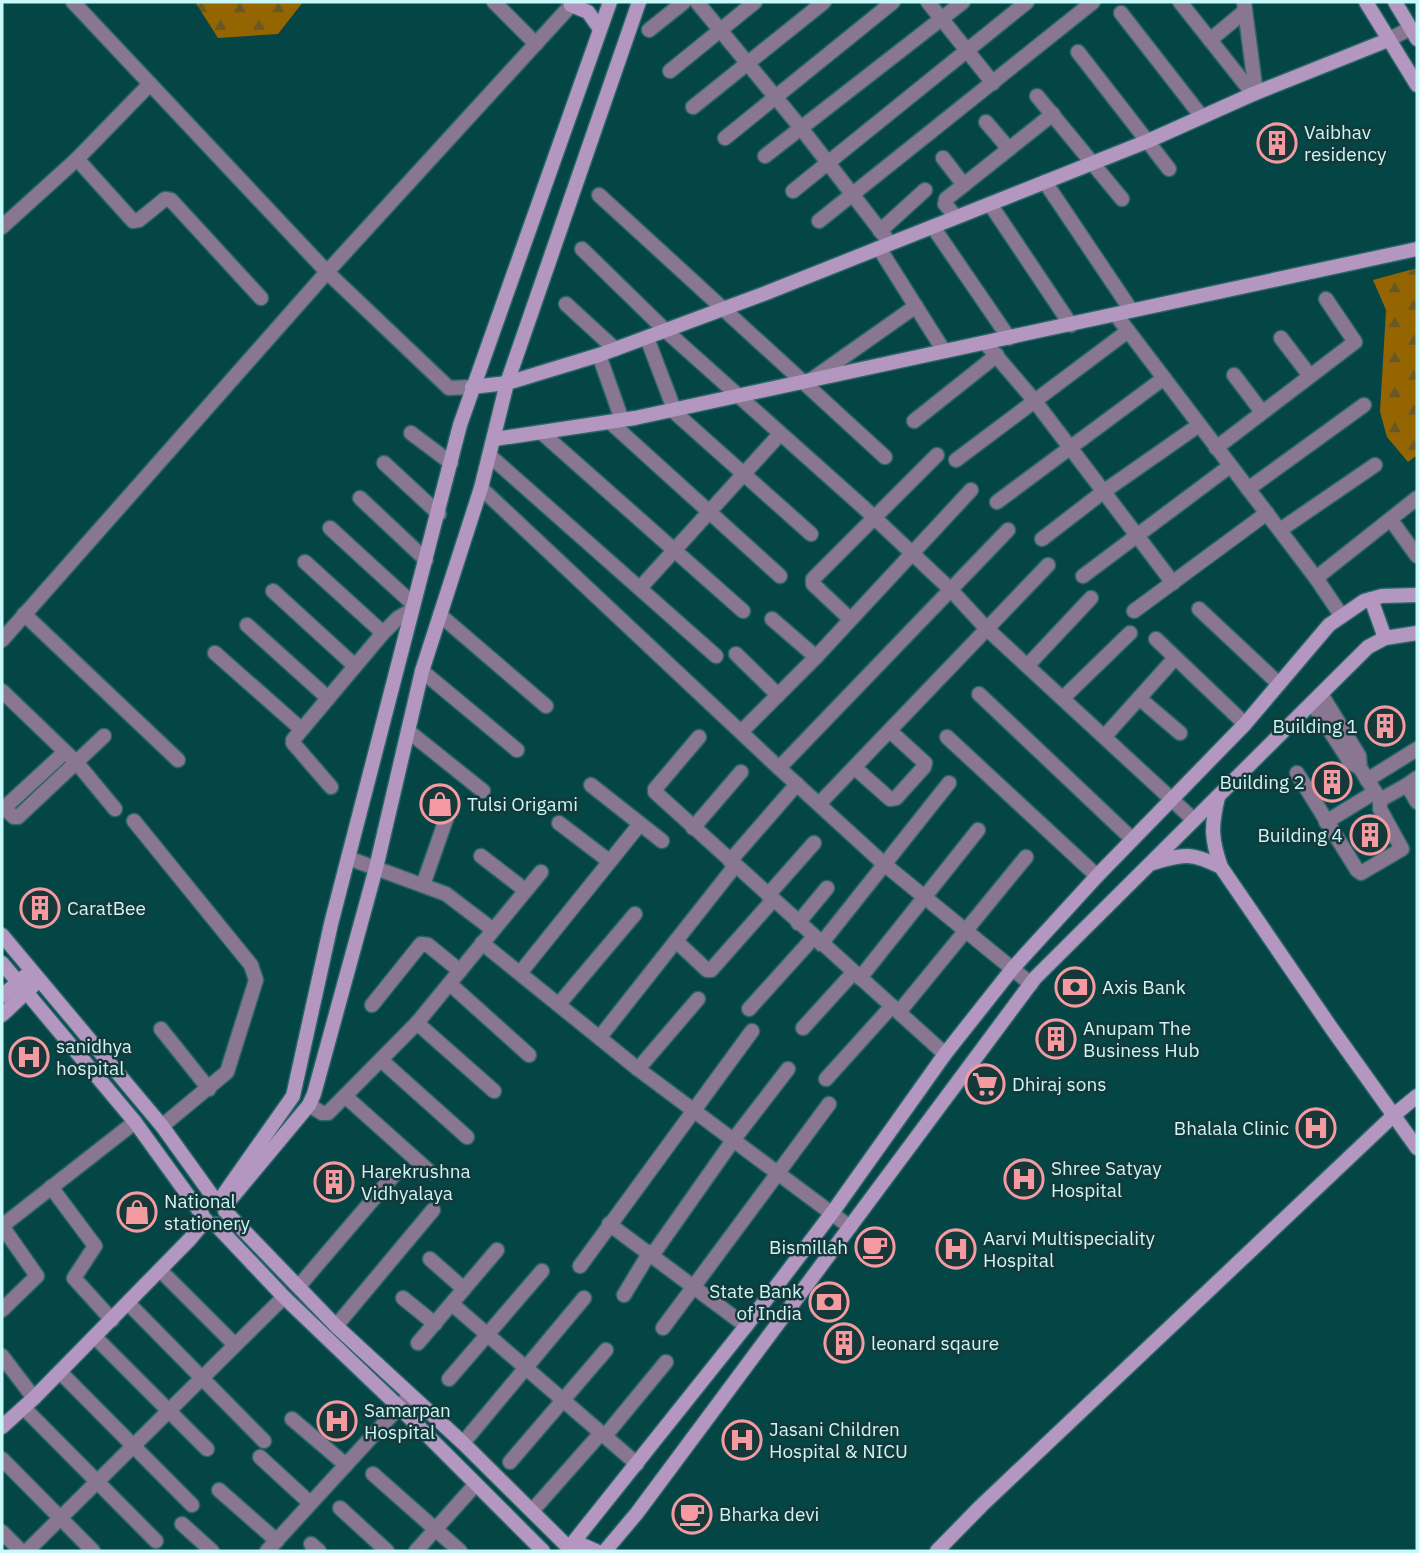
<svg xmlns="http://www.w3.org/2000/svg" width="1419" height="1553" font-family="'IBM Plex Sans',sans-serif">
<style>
.forest{fill:url(#forest-firs)}
.lines{fill:none;stroke-linecap:round;stroke-linejoin:round}
.street-casing{stroke:#276566;stroke-width:17}
.secondary-casing{stroke:#276566;stroke-width:17}
.street{stroke:#897791;stroke-width:14}
.secondary{stroke:#b497c0;stroke-width:14}
.labels{text-anchor:middle;dominant-baseline:central;stroke-width:5;stroke-linejoin:round;paint-order:stroke}
.poi-label{font-size:19px;fill:#c8f8f7;stroke:#163838;text-anchor:start}
</style>
<defs>
<pattern id="forest-firs" width="22" height="20" patternUnits="userSpaceOnUse" patternTransform="scale(1.75)"><rect width="22" height="20" fill="#956501"/><path d="M5 1l3.5 6h-7zM16 11l3.5 6h-7z" fill="#685826"/></pattern>
</defs>
<rect width="100%" height="100%" fill="#044546"/>
<g class="forest">
<polygon points="195,2 303,2 278,34 218,38"/>
<polygon points="1417,268 1417,455 1408,462 1387,437 1380,412 1386,310 1373,280"/>
</g>
<g class="lines">
<g class="street-casing">
<g id="street">
<polyline points="73,2 327,272 449,388 472,387"/>
<polyline points="494,2 536,44"/>
<polyline points="697,2 801,128 890,243"/>
<polyline points="928,2 993,83"/>
<polyline points="1180,2 1253,94"/>
<polyline points="1244,2 1256,93"/>
<polyline points="1121,13 1202,117"/>
<polyline points="649,30 684,2"/>
<polyline points="1210,40 1245,11"/>
<polyline points="1388,40 1411,28"/>
<polyline points="1078,52 1169,169"/>
<polyline points="670,71 755,2"/>
<polyline points="1037,96 1122,199"/>
<polyline points="693,107 824,2"/>
<polyline points="986,122 1009,149"/>
<polyline points="725,138 893,2"/>
<polyline points="765,156 963,2"/>
<polyline points="943,158 964,185"/>
<polyline points="77,159 133,221 139,220 165,199 171,200 261,298"/>
<polyline points="1045,182 1131,310"/>
<polyline points="793,191 1027,2"/>
<polyline points="599,195 885,457"/>
<polyline points="990,204 1071,325"/>
<polyline points="956,217 945,204 946,199 1053,114"/>
<polyline points="819,221 1093,2"/>
<polyline points="2,227 77,159 150,84"/>
<polyline points="933,227 1009,338"/>
<polyline points="880,231 925,190"/>
<polyline points="879,248 944,351"/>
<polyline points="582,249 666,331 863,507 950,589 986,628 1194,820"/>
<polyline points="566,304 615,349"/>
<polyline points="1116,315 1316,578 1341,615"/>
<polyline points="647,338 674,409"/>
<polyline points="1281,338 1310,376"/>
<polyline points="986,344 1034,400 1173,583"/>
<polyline points="599,355 622,420"/>
<polyline points="1234,375 1262,412"/>
<polyline points="811,380 916,306"/>
<polyline points="672,410 811,534"/>
<polyline points="914,421 997,355"/>
<polyline points="610,422 780,576"/>
<polyline points="411,433 451,463"/>
<polyline points="542,433 743,611"/>
<polyline points="1216,448 1355,342 1326,299"/>
<polyline points="490,456 716,656"/>
<polyline points="956,460 1128,331"/>
<polyline points="384,463 439,514"/>
<polyline points="481,488 779,768 884,864 1031,984"/>
<polyline points="1248,489 1364,405"/>
<polyline points="360,498 426,560"/>
<polyline points="997,502 1164,378"/>
<polyline points="1391,520 1417,556"/>
<polyline points="330,528 413,604"/>
<polyline points="1280,530 1375,465"/>
<polyline points="1042,539 1103,492 1199,425"/>
<polyline points="305,562 383,633"/>
<polyline points="1083,576 1230,466"/>
<polyline points="1316,578 1417,498"/>
<polyline points="640,588 780,434"/>
<polyline points="273,591 355,666"/>
<polyline points="1199,609 1279,684"/>
<polyline points="1134,611 1267,513"/>
<polyline points="24,614 178,760"/>
<polyline points="440,615 546,706"/>
<polyline points="772,619 816,657"/>
<polyline points="850,619 813,584 813,579 937,455"/>
<polyline points="247,625 328,698"/>
<polyline points="1156,639 1245,724"/>
<polyline points="2,640 327,272 574,2"/>
<polyline points="215,653 301,729"/>
<polyline points="736,654 778,695"/>
<polyline points="1028,665 1091,598"/>
<polyline points="422,671 517,750"/>
<polyline points="2,691 77,763 115,809"/>
<polyline points="979,694 1132,839"/>
<polyline points="1063,698 1130,633"/>
<polyline points="1139,698 1180,733"/>
<polyline points="1312,703 1350,762 1360,768 1359,756 1321,694"/>
<polyline points="408,731 483,791"/>
<polyline points="742,731 816,657 971,490"/>
<polyline points="1105,736 1175,658"/>
<polyline points="699,737 655,789 655,792 945,1054"/>
<polyline points="947,737 1097,876"/>
<polyline points="779,768 1008,530"/>
<polyline points="855,768 890,799 896,798 924,767 925,763 890,731"/>
<polyline points="1360,768 1380,800 1407,785"/>
<polyline points="1297,773 1357,870 1361,873 1402,849 1380,809 1380,800"/>
<polyline points="1417,778 1407,785 1417,802"/>
<polyline points="1367,780 1417,749"/>
<polyline points="591,785 662,841"/>
<polyline points="331,787 293,743 293,740 383,633 398,618 412,610"/>
<polyline points="819,804 1048,565"/>
<polyline points="2,806 14,817 18,817 104,736"/>
<polyline points="2,810 65,752"/>
<polyline points="134,821 251,965 256,980 227,1072 162,1126"/>
<polyline points="1326,822 1375,792"/>
<polyline points="559,823 609,861"/>
<polyline points="693,828 741,772"/>
<polyline points="481,856 525,890"/>
<polyline points="348,858 446,894 492,929"/>
<polyline points="730,861 797,784"/>
<polyline points="423,885 451,805"/>
<polyline points="768,895 814,843"/>
<polyline points="798,923 827,888"/>
<polyline points="676,941 707,970 711,970 773,900"/>
<polyline points="482,943 638,1069 850,1227"/>
<polyline points="821,944 949,783"/>
<polyline points="520,973 640,824"/>
<polyline points="860,978 978,830"/>
<polyline points="450,984 529,1055"/>
<polyline points="559,1004 635,914"/>
<polyline points="372,1005 421,944 428,945 460,971"/>
<polyline points="749,1009 814,937"/>
<polyline points="899,1012 1026,857"/>
<polyline points="417,1023 494,1091"/>
<polyline points="803,1028 853,973"/>
<polyline points="161,1029 209,1089"/>
<polyline points="600,1037 735,866"/>
<polyline points="381,1060 467,1137"/>
<polyline points="638,1069 698,999"/>
<polyline points="826,1079 892,1006"/>
<polyline points="345,1096 430,1172"/>
<polyline points="309,1105 322,1113 328,1113 417,1023 541,872"/>
<polyline points="51,1187 95,1246 74,1278 112,1320"/>
<polyline points="609,1224 746,1326"/>
<polyline points="2,1226 135,1122"/>
<polyline points="2,1226 37,1276 2,1310"/>
<polyline points="653,1254 734,1139 788,1069"/>
<polyline points="430,1259 464,1289"/>
<polyline points="580,1266 752,1031"/>
<polyline points="160,1270 235,1345"/>
<polyline points="299,1286 393,1176"/>
<polyline points="624,1295 650,1252"/>
<polyline points="403,1298 435,1324"/>
<polyline points="128,1303 264,1441"/>
<polyline points="452,1304 637,1464"/>
<polyline points="336,1326 433,1210"/>
<polyline points="663,1328 829,1104"/>
<polyline points="95,1337 207,1449"/>
<polyline points="418,1343 497,1250"/>
<polyline points="2,1356 34,1398"/>
<polyline points="60,1372 192,1505"/>
<polyline points="449,1379 542,1271"/>
<polyline points="24,1408 156,1541"/>
<polyline points="292,1419 346,1465"/>
<polyline points="605,1436 666,1362"/>
<polyline points="463,1443 584,1298"/>
<polyline points="260,1457 310,1503"/>
<polyline points="2,1459 93,1551"/>
<polyline points="510,1462 606,1350"/>
<polyline points="373,1474 460,1551"/>
<polyline points="219,1490 277,1541"/>
<polyline points="340,1508 387,1551"/>
<polyline points="532,1511 601,1433"/>
<polyline points="182,1524 212,1551"/>
<polyline points="2,1532 21,1551"/>
<polyline points="311,1544 319,1551"/>
<polyline points="27,1551 284,1297"/>
<polyline points="267,1551 410,1395"/>
<polyline points="416,1551 475,1485"/>
</g>
</g>
<g class="secondary-casing">
<g id="secondary">
<polyline points="1366,2 1417,85"/>
<polyline points="1395,2 1417,39"/>
<polyline points="571,5 588,12 600,29"/>
<polyline points="472,387 507,383 599,355 766,293 1148,141 1253,94 1388,40"/>
<polyline points="495,439 635,418 1417,249"/>
<polyline points="1371,599 1385,638"/>
<path d="M1218 797C1211 826 1211 839 1221 867L1332 1029 1417 1148"/>
<path d="M1153 863C1184 853 1193 853 1221 867"/>
<polyline points="2,935 162,1126 216,1201"/>
<polyline points="2,963 135,1122 203,1216"/>
<polyline points="2,996 25,976"/>
<polyline points="2,1015 33,986"/>
<polyline points="219,1201 293,1096 331,924 460,425 610,2"/>
<polyline points="224,1207 309,1105 314,1094 376,868 422,671 481,488 507,383 639,2"/>
<polyline points="225,1211 336,1326 463,1443 567,1546"/>
<polyline points="215,1224 284,1297 399,1407 543,1551"/>
<polyline points="2,1427 34,1398 190,1239 206,1220"/>
<polyline points="572,1544 746,1326 832,1213 945,1054 1013,968 1097,876 1245,724 1329,625 1364,601 1382,596 1417,595"/>
<polyline points="568,1546 580,1544 596,1551"/>
<polyline points="605,1551 637,1513 1035,978 1368,647 1385,638 1417,633"/>
<polyline points="937,1551 981,1506 1394,1115 1417,1096"/>
</g>
</g>
<use href="#street" class="street"/>
<use href="#secondary" class="secondary"/>
</g>
<defs>
<g id="building-ring" transform="scale(2.0125)"><circle r="9.5" fill="#163838" stroke="#f49aa0" stroke-width="1.5"/><path d="M-4-6H4V6H1V3H-1V6H-4ZM-2.5-4.3h1.7v1.8h-1.7ZM.8-4.3h1.7v1.8H.8ZM-2.5-1h1.7V.8h-1.7ZM.8-1h1.7V.8H.8Z" fill="#f49aa0"/></g>
<g id="shop-ring" transform="scale(2.0125)"><circle r="9.5" fill="#163838" stroke="#f49aa0" stroke-width="1.5"/><path d="M-5-2.5h2.3a2.7 3.5 0 0 1 5.4 0H5L5.5 6h-11ZM-1.5-2.5h3a1.5 2.3 0 0 0-3 0Z" fill="#f49aa0"/></g>
<g id="bank-ring" transform="scale(2.0125)"><circle r="9.5" fill="#163838" stroke="#f49aa0" stroke-width="1.5"/><path d="M-6-4H6V4H-6ZM0-2.3a2.3 2.3 0 1 0 0 4.6a2.3 2.3 0 1 0 0-4.6Z" fill="#f49aa0"/></g>
<g id="hospital-ring" transform="scale(2.0125)"><circle r="9.5" fill="#163838" stroke="#f49aa0" stroke-width="1.5"/><path d="M-5-5h3v3.5h4V-5h3V5h-3V1.5h-4V5h-3Z" fill="#f49aa0"/></g>
<g id="supermarket-ring" transform="scale(2.0125)"><circle r="9.5" fill="#163838" stroke="#f49aa0" stroke-width="1.5"/><path d="M-6-5.5h2.5l.6 2H6L4.5 2H-2.5L-4.4-4H-6ZM-1.5 3.2a1.3 1.3 0 1 0 .1 0ZM3 3.2a1.3 1.3 0 1 0 .1 0Z" fill="#f49aa0"/></g>
<g id="cafe-ring" transform="scale(2.0125)"><circle r="9.5" fill="#163838" stroke="#f49aa0" stroke-width="1.5"/><path d="M-5.5-4.5H6V0H3Q3 3.5 0 3.5H-2.5Q-5.5 3.5-5.5 0ZM3-3.2v2h1.7v-2ZM-6 4.5H4V6H-6Z" fill="#f49aa0"/></g>
</defs>
<g fill-rule="evenodd">
<use href="#building-ring" x="1277" y="143"/>
<use href="#building-ring" x="1385" y="726"/>
<use href="#building-ring" x="1332" y="782"/>
<use href="#shop-ring" x="440" y="804"/>
<use href="#building-ring" x="1370" y="835"/>
<use href="#building-ring" x="40" y="908"/>
<use href="#bank-ring" x="1075" y="987"/>
<use href="#building-ring" x="1056" y="1039"/>
<use href="#hospital-ring" x="29" y="1057"/>
<use href="#supermarket-ring" x="985" y="1084"/>
<use href="#hospital-ring" x="1316" y="1128"/>
<use href="#hospital-ring" x="1024" y="1179"/>
<use href="#building-ring" x="334" y="1182"/>
<use href="#shop-ring" x="137" y="1212"/>
<use href="#cafe-ring" x="875" y="1247"/>
<use href="#hospital-ring" x="956" y="1249"/>
<use href="#bank-ring" x="829" y="1302"/>
<use href="#building-ring" x="844" y="1343"/>
<use href="#hospital-ring" x="337" y="1421"/>
<use href="#hospital-ring" x="742" y="1440"/>
<use href="#cafe-ring" x="692" y="1514"/>
</g>
<g class="labels">
<g class="poi-label">
<text x="1304" y="132">Vaibhav<tspan x="1304" dy="22">residency</tspan></text>
<text x="1358" y="726" text-anchor="end">Building 1</text>
<text x="1305" y="782" text-anchor="end">Building 2</text>
<text x="467" y="804">Tulsi Origami</text>
<text x="1343" y="835" text-anchor="end">Building 4</text>
<text x="67" y="908">CaratBee</text>
<text x="1102" y="987">Axis Bank</text>
<text x="1083" y="1028">Anupam The<tspan x="1083" dy="22">Business Hub</tspan></text>
<text x="56" y="1046">sanidhya<tspan x="56" dy="22">hospital</tspan></text>
<text x="1012" y="1084">Dhiraj sons</text>
<text x="1289" y="1128" text-anchor="end">Bhalala Clinic</text>
<text x="1051" y="1168">Shree Satyay<tspan x="1051" dy="22">Hospital</tspan></text>
<text x="361" y="1171">Harekrushna<tspan x="361" dy="22">Vidhyalaya</tspan></text>
<text x="164" y="1201">National<tspan x="164" dy="22">stationery</tspan></text>
<text x="983" y="1238">Aarvi Multispeciality<tspan x="983" dy="22">Hospital</tspan></text>
<text x="848" y="1247" text-anchor="end">Bismillah</text>
<text x="802" y="1291" text-anchor="end">State Bank<tspan x="802" dy="22">of India</tspan></text>
<text x="871" y="1343">leonard sqaure</text>
<text x="364" y="1410">Samarpan<tspan x="364" dy="22">Hospital</tspan></text>
<text x="769" y="1429">Jasani Children<tspan x="769" dy="22">Hospital &amp; NICU</tspan></text>
<text x="719" y="1514">Bharka devi</text>
</g>
</g>
<rect width="1419" height="1553" fill="none" stroke="#c8f8f7" stroke-width="7"/>
</svg>
